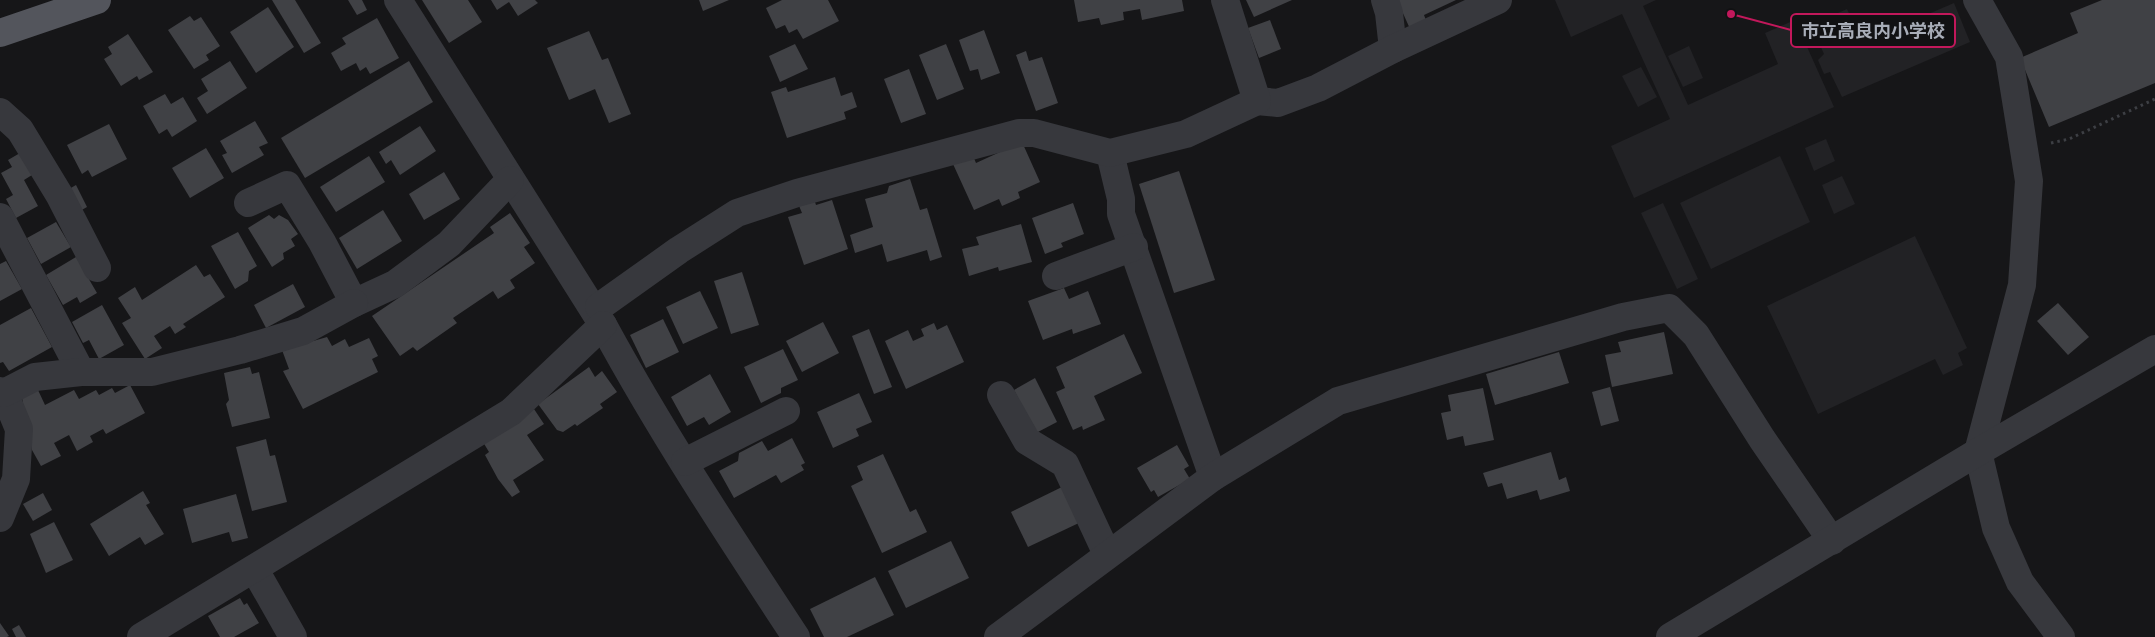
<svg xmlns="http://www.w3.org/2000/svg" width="2155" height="637" font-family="'DM Sans','Noto Sans JP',sans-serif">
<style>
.built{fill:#222225}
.building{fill:#404145}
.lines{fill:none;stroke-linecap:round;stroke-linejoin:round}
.path{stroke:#3d3f44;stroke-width:3;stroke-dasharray:2.5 4;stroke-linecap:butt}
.minor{stroke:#37383d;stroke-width:28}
.major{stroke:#53555c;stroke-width:28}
.leader{fill:none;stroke:#c2185b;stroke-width:2}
.callout-dot{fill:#c2185b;stroke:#111113;stroke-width:2}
.callout{fill:#111113;stroke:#c2185b;stroke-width:2}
.callout-label{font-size:18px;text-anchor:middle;font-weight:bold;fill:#a8adb8}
</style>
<rect width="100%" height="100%" fill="#161618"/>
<g class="built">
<polygon points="1555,0 1656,0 1643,6 1688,105 1778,64 1765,33 1795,20 1834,107 1634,198 1611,146 1670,119 1622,14 1571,37"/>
<polygon points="1954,3 1970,42 1842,97 1830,72 1824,74 1818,60 1824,54 1811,25 1847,9 1861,39 1881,30 1884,33"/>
<polygon points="1689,46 1703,78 1683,87 1668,56"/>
<polygon points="1641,67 1657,97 1638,107 1622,76"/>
<polygon points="1826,139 1835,161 1814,171 1805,148"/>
<polygon points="1780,156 1810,222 1711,269 1680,203"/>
<polygon points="1842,176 1855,204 1834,214 1822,185"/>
<polygon points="1663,203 1698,279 1677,289 1641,213"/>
<polygon points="1915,236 1967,348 1958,353 1963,365 1943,375 1935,359 1818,414 1767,306"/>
</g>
<g class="building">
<polygon points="272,0 295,0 321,43 304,53"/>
<polygon points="348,0 362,0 367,10 357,15"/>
<polygon points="422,0 468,0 482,22 449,43"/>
<polygon points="491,0 535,0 538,3 518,16 509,2 497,10"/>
<polygon points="699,0 729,0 703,11"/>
<polygon points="782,0 828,0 839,21 803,39 797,29 789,33 785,25 776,29 766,8"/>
<polygon points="1074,0 1182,0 1184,11 1142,20 1140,9 1123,12 1124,20 1101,25 1099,18 1078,22"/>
<polygon points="1246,0 1292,0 1254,17"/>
<polygon points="1397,0 1456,0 1424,15 1427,23 1411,31"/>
<polygon points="2102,0 2155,0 2155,83 2049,127 2020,58 2078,33 2070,13"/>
<polygon points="268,7 294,47 256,73 230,32"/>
<polygon points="190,16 194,21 201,17 220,46 206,55 209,60 194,69 168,30"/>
<polygon points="377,18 399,58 370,74 366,67 360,71 356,63 341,71 331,53 346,44 342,38"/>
<polygon points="1270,20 1281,49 1259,58 1248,28"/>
<polygon points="984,30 1000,73 981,80 978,69 970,71 959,40"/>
<polygon points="589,31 602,60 608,58 631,114 609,123 595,89 569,100 547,48"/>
<polygon points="128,34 153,72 139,80 137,76 121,86 104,59 112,54 108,47"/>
<polygon points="795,44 808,69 780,82 769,56"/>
<polygon points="946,44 964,89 937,100 919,55"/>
<polygon points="1026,51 1029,61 1042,57 1058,103 1036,111 1016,55"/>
<polygon points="230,61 247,88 207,114 197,98 208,91 201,79"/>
<polygon points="409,61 433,102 305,178 281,138"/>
<polygon points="909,69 926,114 901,123 884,79"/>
<polygon points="835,77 841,96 852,92 857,107 844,112 846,119 787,138 771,92 786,87 788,92"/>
<polygon points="165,94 171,104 183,97 197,121 172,137 167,129 159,134 143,106"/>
<polygon points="255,121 268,143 259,147 264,155 232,173 222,155 227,153 220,141"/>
<polygon points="109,124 127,159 92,177 88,170 82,174 67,145"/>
<polygon points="420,126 436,151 400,175 391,160 386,164 379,152"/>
<polygon points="1022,142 1040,182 1018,192 1020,198 1002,206 999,199 974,210 953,164 973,156 976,163"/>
<polygon points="206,148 224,178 190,198 172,168"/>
<polygon points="20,153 32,175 24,180 38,206 16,218 6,199 13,195 1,173 12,167 8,160"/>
<polygon points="369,156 385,182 336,212 320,187"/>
<polygon points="1179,171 1215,280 1174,293 1139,184"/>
<polygon points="444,172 460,199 424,220 409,194"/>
<polygon points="910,179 920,210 927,208 942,257 930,261 927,250 887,262 882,244 855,253 850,235 873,227 865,199 887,193 889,186"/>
<polygon points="76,185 87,207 80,211 69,189"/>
<polygon points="813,196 816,205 832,200 848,249 804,265 788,217 802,213 797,201"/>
<polygon points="1073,203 1084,234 1061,243 1063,247 1045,254 1032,218"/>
<polygon points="383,210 402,241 357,269 339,238"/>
<polygon points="510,213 530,243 524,247 535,263 510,280 515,288 498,299 493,291 453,318 457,323 417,351 413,347 400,356 372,316 494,233 490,227"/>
<polygon points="269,215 274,219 279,215 288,220 298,234 291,239 295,246 283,253 284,259 272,267 248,228"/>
<polygon points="56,222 71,247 41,264 27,238"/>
<polygon points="1021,224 1032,262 999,271 998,267 969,276 962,249 979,245 976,237"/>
<polygon points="238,232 257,266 249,271 248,281 235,289 211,246"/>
<polygon points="76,257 97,293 80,303 77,297 63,305 46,275"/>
<polygon points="6,261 22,289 0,301 0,264"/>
<polygon points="196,265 204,277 210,274 225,297 183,324 186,327 175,334 170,326 154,336 162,348 145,359 122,323 131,318 118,298 135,287 142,300"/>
<polygon points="742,272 759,325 731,334 714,281"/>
<polygon points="293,284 305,307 266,328 254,305"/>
<polygon points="1064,288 1069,299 1088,291 1101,324 1073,334 1072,329 1043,340 1028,301"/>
<polygon points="700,291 718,328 683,344 666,307"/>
<polygon points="2058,303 2089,337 2068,355 2037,321"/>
<polygon points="102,305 124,345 99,359 89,340 83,343 72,322"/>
<polygon points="31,308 52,347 9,371 3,362 0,363 0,325"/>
<polygon points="663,319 679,352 646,368 630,335"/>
<polygon points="823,322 839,353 802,372 786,341"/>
<polygon points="934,323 937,330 947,325 964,362 906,389 885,341 908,330 913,341 924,336 921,329"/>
<polygon points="869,329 892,387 874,394 852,336"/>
<polygon points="1664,332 1673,374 1612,387 1605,355 1621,352 1618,342"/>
<polygon points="1124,334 1142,373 1094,396 1105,420 1083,430 1082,426 1073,430 1056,392 1065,388 1056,367"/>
<polygon points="327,337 332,346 345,339 349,347 369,338 378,356 372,359 378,372 303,409 283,371 289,369 282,350"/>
<polygon points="783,349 798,380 781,388 781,393 761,403 744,367"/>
<polygon points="1559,352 1569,383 1495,405 1486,374"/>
<polygon points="250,367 252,374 259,372 270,418 232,427 226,404 229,400 224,373"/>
<polygon points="589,367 595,377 602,371 617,392 600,404 603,408 577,426 575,424 563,432 557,430 538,404"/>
<polygon points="710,374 731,412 709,425 704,417 687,426 671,397"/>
<polygon points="1035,378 1057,422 1036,433 1014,390"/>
<polygon points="130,385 145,413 106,434 103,429 90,436 93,442 77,451 69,435 54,443 61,456 41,466 32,450 22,398 38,390 45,405 74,390 79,399 96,390 99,395 112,388 115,393"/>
<polygon points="1610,387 1619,421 1601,426 1592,392"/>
<polygon points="1483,388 1494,440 1465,446 1463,436 1447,440 1441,413 1451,411 1448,395"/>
<polygon points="859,393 872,422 856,429 859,436 833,448 817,412"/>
<polygon points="534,409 544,424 527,435 544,460 513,480 520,492 512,497 498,479 485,455 489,452 483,442"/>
<polygon points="792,438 805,463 801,465 804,470 781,483 776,475 734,498 719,471 738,461 739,453 762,441 768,451"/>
<polygon points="266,439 270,456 275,455 287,502 252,511 236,447"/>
<polygon points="1177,445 1189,466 1184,469 1190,479 1158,497 1154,490 1151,492 1137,468"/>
<polygon points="1551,452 1559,480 1566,477 1570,491 1540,500 1537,490 1507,499 1502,483 1488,487 1483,473"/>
<polygon points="883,454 910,512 916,509 927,532 882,553 851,486 863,480 857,466"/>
<polygon points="1064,486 1081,522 1028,547 1011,512"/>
<polygon points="143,491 150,503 146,505 164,534 145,545 140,537 109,556 90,524"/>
<polygon points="43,493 52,510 33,521 23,504"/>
<polygon points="236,494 248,538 232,542 229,532 192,543 183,509"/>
<polygon points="54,522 73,560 46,573 30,534"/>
<polygon points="951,541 969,578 906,608 888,571"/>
<polygon points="875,577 894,615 847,637 824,637 810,609"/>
<polygon points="240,598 244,605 247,603 259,623 234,637 220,637 208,616"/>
<polygon points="0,623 9,636 7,637 0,637"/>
<polygon points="19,625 26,637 16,637 12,629"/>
</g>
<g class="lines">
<polyline class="path" points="2051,143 2069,139 2155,99"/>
<g class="minor">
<path d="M398 0 603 325C661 432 729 535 796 637"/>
<polyline points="1385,0 1389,13 1393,49"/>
<polyline points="1977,0 2009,57 2029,181 2022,285 1978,452 1996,528 2020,582 2061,637"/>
<polyline points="1257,101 1278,103 1318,88 1393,49 1498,0"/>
<polyline points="0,112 20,130 60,196 97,268"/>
<polyline points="1110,153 1121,199 1121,214 1213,477"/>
<polyline points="248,203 287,185 322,242 354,303 395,284 449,244 510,180"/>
<polyline points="0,217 81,372"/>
<polyline points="1056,276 1134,247"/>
<polyline points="599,307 679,250 737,213 797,193 1019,133 1034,133 1110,153 1186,134 1257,101 1225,0"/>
<polyline points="0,391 4,393 19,429 16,479 0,518"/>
<polyline points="4,393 35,377 81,372 152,372 240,350 303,331 354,303"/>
<polyline points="1001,395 1027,441 1065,464 1107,554"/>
<polyline points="685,462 786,411"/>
<polyline points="255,570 293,637"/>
<polyline points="141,637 511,412 603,325"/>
<polyline points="998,637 1213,477 1338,401 1623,317 1669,308 1696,335 1762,439 1832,541"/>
<polyline points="1670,637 1978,452 2155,349"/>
</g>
<polyline class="major" points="0,33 97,0"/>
</g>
<path class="leader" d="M1731 14L1791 30"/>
<circle class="callout-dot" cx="1731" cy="14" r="5"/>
<rect class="callout" x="1791" y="14" width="164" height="33" rx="5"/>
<g class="callout-label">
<text x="1873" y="37">市立高良内小学校</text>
</g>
</svg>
